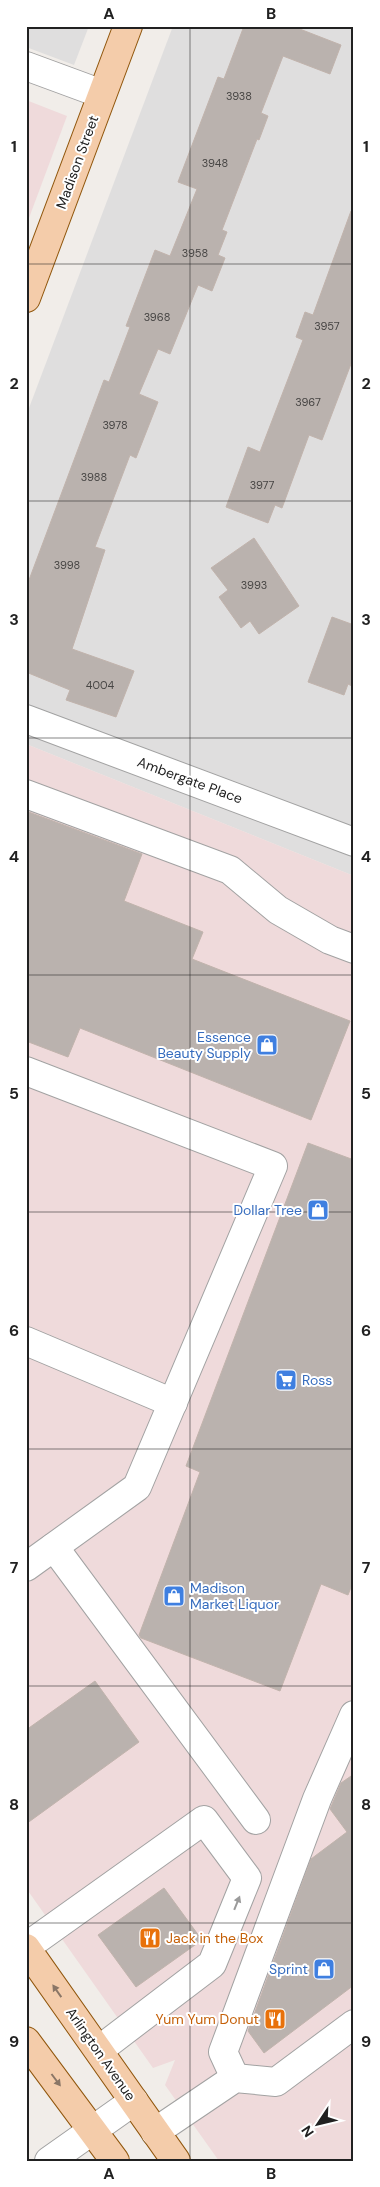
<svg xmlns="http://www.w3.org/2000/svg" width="380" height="2187" font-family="'DM Sans',sans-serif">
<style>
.residential{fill:#dfdede}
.commercial{fill:#efdadb}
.building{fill:#bab2ae;stroke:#c1b3ac}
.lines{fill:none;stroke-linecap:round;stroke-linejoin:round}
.minor-casing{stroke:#a2a2a2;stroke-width:30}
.major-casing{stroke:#91570d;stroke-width:30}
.minor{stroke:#fff;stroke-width:28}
.major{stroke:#f4ccaa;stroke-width:28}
.oneway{fill:#9b9b9b}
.oneway2{fill:#8a7666}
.grid{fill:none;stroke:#212121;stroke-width:1;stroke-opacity:0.55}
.labels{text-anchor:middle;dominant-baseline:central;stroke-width:4;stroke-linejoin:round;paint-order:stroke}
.number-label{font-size:11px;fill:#474544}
.street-label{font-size:14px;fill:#212121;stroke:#fff}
.shop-label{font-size:14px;fill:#366cbe;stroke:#fff;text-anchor:end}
.food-label{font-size:14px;fill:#c56008;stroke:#fff;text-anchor:start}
.neatline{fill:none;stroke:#212121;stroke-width:2}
.grid-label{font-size:16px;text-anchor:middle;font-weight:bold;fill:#212121}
</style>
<rect width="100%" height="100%" fill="#f1ede9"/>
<g class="residential">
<polygon points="26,26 89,26 74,65 26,47"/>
<polygon points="173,26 354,26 354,876 26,744 26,416"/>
</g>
<g class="commercial">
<polygon points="26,100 67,116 26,226"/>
<polygon points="26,744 354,876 354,2161 219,2161 165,2085 175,2060 153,2068 26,1888"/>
</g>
<g class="building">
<polygon points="244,26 292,26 341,45 330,74 283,56 261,113 268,116 259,140 257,139 222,230 227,232 218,255 225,258 212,291 198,285 170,354 158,349 139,394 158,402 136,458 130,455 95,547 105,550 72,649 134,671 116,717 66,700 70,690 26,672 26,588 104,380 109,382 130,327 126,326 155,250 170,256 197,189 178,182 218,77 224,79"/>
<polygon points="351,211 354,212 354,356 322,440 309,435 282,508 275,505 268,523 226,507 248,447 260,452 303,340 296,337 305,312 313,315"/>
<polygon points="254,538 299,606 259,634 250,621 241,628 219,597 228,590 211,568"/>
<polygon points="332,617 354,625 354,687 348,684 344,695 308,682"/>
<polygon points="26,811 142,854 124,901 203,932 192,959 350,1021 311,1120 80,1028 68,1057 26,1041"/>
<polygon points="308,1143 354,1160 354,1580 348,1595 321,1584 280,1691 141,1638 139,1635 200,1472 186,1466"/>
<polygon points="95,1681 139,1742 26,1824 26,1730"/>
<polygon points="354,1774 354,1985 264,2053 248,2031 311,1859 347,1832 330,1809 341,1783"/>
<polygon points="164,1888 202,1940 136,1987 98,1935"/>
</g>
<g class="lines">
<g class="minor-casing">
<g id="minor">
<polyline points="26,66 102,94"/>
<polyline points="26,719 354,842"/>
<polyline points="26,794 230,870 278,910 330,940 354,949"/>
<polyline points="26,1071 273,1166 137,1487 26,1567"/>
<polyline points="26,1341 173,1403"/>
<polyline points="54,1547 256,1820"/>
<polyline points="26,1947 204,1820 247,1878 212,1964 99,2050"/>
<polyline points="235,2078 223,2052 317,1799 354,1715"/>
<polyline points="155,2132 235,2078 276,2082 354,2024"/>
<polyline points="49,2161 134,2101"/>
</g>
</g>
<g class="major-casing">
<g id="major">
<polyline points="26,298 128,26"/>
<polyline points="26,1948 176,2161"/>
<polyline points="26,2041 115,2161"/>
</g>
</g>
<use href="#minor" class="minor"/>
<use href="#major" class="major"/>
</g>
<defs><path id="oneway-solid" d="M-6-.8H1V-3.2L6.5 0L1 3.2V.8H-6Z" transform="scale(1.25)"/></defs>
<use class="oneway" href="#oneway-solid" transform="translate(237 1903) rotate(-68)"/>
<g class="oneway2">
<use href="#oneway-solid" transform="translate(57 1991) rotate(-125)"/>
<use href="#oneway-solid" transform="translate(56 2080) rotate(53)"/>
</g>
<path class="grid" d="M190 26V2161M26 264H354M26 501H354M26 738H354M26 975H354M26 1212H354M26 1449H354M26 1686H354M26 1923H354"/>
<defs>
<g id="shop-square" transform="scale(1.125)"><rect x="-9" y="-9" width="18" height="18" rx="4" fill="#3f7fe0" stroke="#fff"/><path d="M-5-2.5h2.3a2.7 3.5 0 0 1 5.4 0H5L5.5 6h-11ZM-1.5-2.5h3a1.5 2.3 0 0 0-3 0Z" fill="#fff"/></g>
<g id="supermarket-square" transform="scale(1.125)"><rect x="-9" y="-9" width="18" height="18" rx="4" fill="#3f7fe0" stroke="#fff"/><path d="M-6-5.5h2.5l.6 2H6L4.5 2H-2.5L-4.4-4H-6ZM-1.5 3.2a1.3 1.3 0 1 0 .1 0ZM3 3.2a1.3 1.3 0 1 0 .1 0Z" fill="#fff"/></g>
<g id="restaurant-square" transform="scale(1.125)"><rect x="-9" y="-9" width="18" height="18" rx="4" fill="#e8710a" stroke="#fff"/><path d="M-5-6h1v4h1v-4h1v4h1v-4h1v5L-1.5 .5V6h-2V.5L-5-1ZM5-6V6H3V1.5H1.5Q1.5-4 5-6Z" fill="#fff"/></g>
</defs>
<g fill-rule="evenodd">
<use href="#shop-square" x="267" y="1045"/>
<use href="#shop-square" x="318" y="1210"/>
<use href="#supermarket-square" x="286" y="1380"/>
<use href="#shop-square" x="174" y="1596"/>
<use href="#restaurant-square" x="150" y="1938"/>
<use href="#shop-square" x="324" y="1969"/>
<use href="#restaurant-square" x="275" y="2019"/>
</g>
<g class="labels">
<g class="number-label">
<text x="239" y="96">3938</text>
<text x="215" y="163">3948</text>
<text x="195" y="253">3958</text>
<text x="157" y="317">3968</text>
<text x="327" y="326">3957</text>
<text x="308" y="402">3967</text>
<text x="115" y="425">3978</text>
<text x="94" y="477">3988</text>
<text x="262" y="485">3977</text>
<text x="67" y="565">3998</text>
<text x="254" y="585">3993</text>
<text x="100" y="685">4004</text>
</g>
<g class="street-label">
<text transform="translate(77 162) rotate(-70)">Madison Street</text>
<text transform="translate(190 780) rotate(20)">Ambergate Place</text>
<text transform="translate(101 2054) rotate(55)">Arlington Avenue</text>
</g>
<g class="shop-label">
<text x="251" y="1037">Essence<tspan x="251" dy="16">Beauty Supply</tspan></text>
<text x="302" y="1210">Dollar Tree</text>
<text x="302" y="1380" text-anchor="start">Ross</text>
<text x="190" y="1588" text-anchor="start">Madison<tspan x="190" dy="16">Market Liquor</tspan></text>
<text x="308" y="1969">Sprint</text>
</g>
<g class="food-label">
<text x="166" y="1938">Jack in the Box</text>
<text x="259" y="2019" text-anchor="end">Yum Yum Donut</text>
</g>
</g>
<rect width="380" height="2187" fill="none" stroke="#ffffff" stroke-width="55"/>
<g transform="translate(318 2124) rotate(235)" stroke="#ffffff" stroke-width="4" paint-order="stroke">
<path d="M0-4L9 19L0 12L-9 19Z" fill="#212121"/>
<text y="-8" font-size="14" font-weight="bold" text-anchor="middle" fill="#212121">N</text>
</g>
<rect x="28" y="28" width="324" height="2132" class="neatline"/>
<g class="grid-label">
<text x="109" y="19">A</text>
<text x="271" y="19">B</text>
<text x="14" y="152">1</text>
<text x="366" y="152">1</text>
<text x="14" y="389">2</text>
<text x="366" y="389">2</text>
<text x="14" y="625">3</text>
<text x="366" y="625">3</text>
<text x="14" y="862">4</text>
<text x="366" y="862">4</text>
<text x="14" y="1099">5</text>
<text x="366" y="1099">5</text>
<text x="14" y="1336">6</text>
<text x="366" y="1336">6</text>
<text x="14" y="1573">7</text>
<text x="366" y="1573">7</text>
<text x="14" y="1810">8</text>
<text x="366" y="1810">8</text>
<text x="14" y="2047">9</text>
<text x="366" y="2047">9</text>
<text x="109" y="2179">A</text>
<text x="271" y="2179">B</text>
</g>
</svg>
